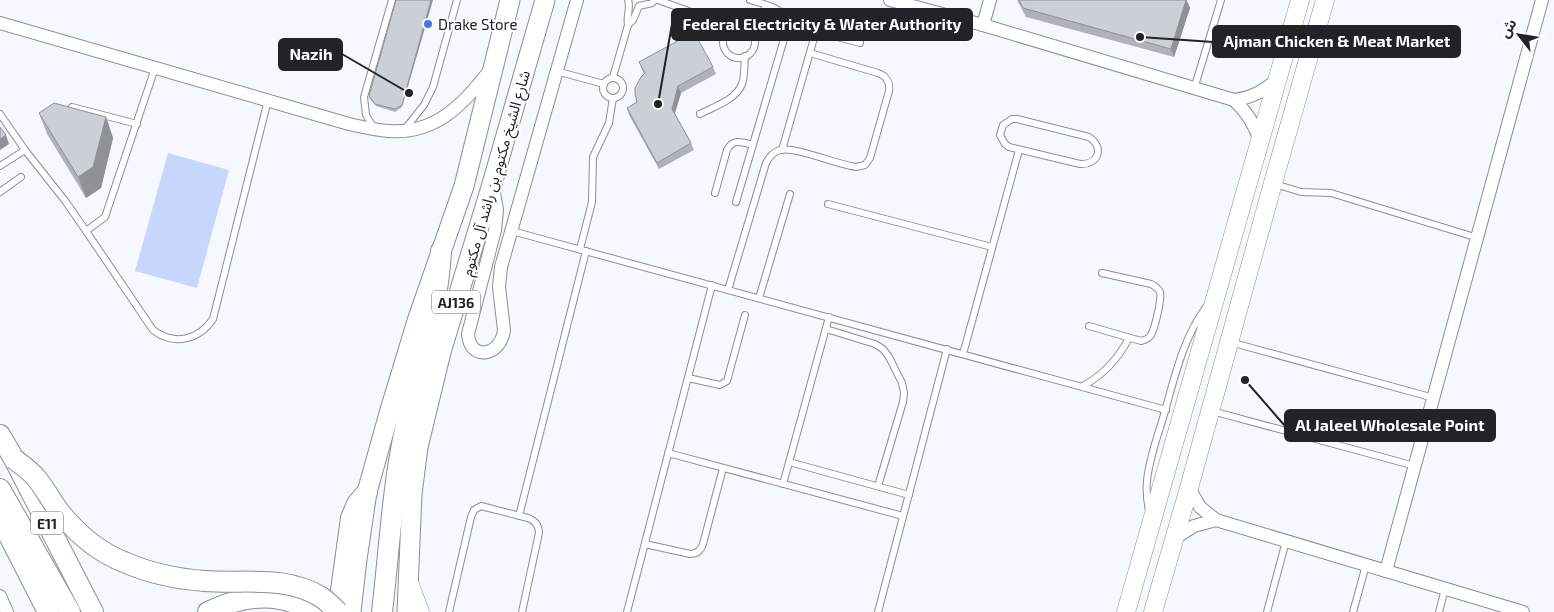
<svg xmlns="http://www.w3.org/2000/svg" width="1554" height="612" font-family="'Exo 2','Noto Sans Arabic',sans-serif">
<style>
.garden{fill:#c6d7fb}
.lines{fill:none;stroke-linecap:round;stroke-linejoin:round}
.service-casing{stroke:#8b8e95;stroke-width:8}
.minor-casing{stroke:#8b8e95;stroke-width:14}
.secondary-casing{stroke:#8b8e95;stroke-width:19}
.primary-casing{stroke:#8b8e95;stroke-width:21}
.trunk-casing{stroke:#8b8e95;stroke-width:22}
.service{stroke:#fff;stroke-width:6}
.minor{stroke:#fff;stroke-width:12}
.secondary{stroke:#fff;stroke-width:18}
.primary{stroke:#fff;stroke-width:19}
.trunk{stroke:#fff;stroke-width:20}
.trunk-bridge-casing{stroke:#8b8e95;stroke-width:22;stroke-linecap:butt}
.trunk-bridge{stroke:#fff;stroke-width:20}
.wall{fill:#afb2b8}
.shaded-wall{fill:#8e9196}
.building{fill:#cbcfd6;stroke:#8e9196}
.poi-dot{fill:#4675e6;stroke:#fff;stroke-width:2}
.labels{text-anchor:middle;dominant-baseline:central;stroke-width:4;stroke-linejoin:round;paint-order:stroke}
.shield{fill:#fff;stroke:#646567;stroke-width:1}
.shield-label{font-size:14px;font-weight:bold;fill:#222326}
.poi-label{font-size:15px;fill:#222326;stroke:#fff;text-anchor:start}
.street-label{font-size:15px;fill:#222326;stroke:#fff}
.leader{fill:none;stroke:#222326;stroke-width:2}
.callout-dot{fill:#222326;stroke:#fff;stroke-width:2}
.callout{fill:#222326;stroke:#222326;stroke-width:2}
.callout-label{font-size:16px;text-anchor:middle;font-weight:bold;fill:#fff}
</style>
<rect width="100%" height="100%" fill="#f5f8fe"/>
<polygon class="garden" points="168,153 229,170 197,288 135,271"/>
<g class="lines">
<g class="service-casing">
<g id="service">
<polyline points="658,0 719,22 729,30"/>
<polyline points="787,24 860,43"/>
<polyline points="628,25 633,20 639,6 652,3 655,0"/>
<circle cx="739" cy="42" r="16"/>
<polyline points="752,33 758,26 766,5"/>
<polyline points="556,71 604,84"/>
<path d="M613 77 628 25C626 16 631 8 628 0"/>
<circle cx="613" cy="88" r="10"/>
<polyline points="1194,89 1221,0"/>
<polyline points="72,107 137,124"/>
<polyline points="0,114 25,150 66,202 86,231 105,217 155,68"/>
<path d="M700 114C713 107 736 100 742 84 745 76 744 65 745 56"/>
<path d="M1012 119H1017L1089 137C1105 148 1098 165 1080 164L1009 147 1005 144 1000 135 1003 125Z"/>
<polyline points="374,128 366,115 364,97 392,0"/>
<polyline points="405,129 424,105 433,87 457,0"/>
<polyline points="782,150 816,31"/>
<polyline points="0,166 25,150"/>
<polyline points="1275,184 1301,192 1331,193 1478,238"/>
<polyline points="0,192 21,177"/>
<path d="M715 193 727 150C733 138 742 142 753 145"/>
<path d="M736 202 787 29C788 7 766 5 750 0"/>
<polyline points="828,204 992,247"/>
<path d="M86 231 153 330C174 346 199 340 213 319L268 100"/>
<polyline points="512,231 1166,410"/>
<polyline points="580,249 592,202 593,157 609,123 613,98"/>
<path d="M728 290 766 163C769 157 773 152 780 150 795 146 838 165 856 167L865 165 870 158 889 91C890 83 887 76 878 73L810 53"/>
<polyline points="759,298 790,194"/>
<path d="M1089 326 1141 341C1145 340 1149 339 1151 335 1155 328 1162 298 1160 292 1158 288 1155 286 1151 284L1102 273"/>
<polyline points="826,329 875,344 883,349 889,357 902,383 904,393 903,402 878,486"/>
<polyline points="1230,342 1434,398"/>
<polyline points="963,354 1019,150"/>
<polyline points="688,378 720,385 727,381 745,315"/>
<path d="M1083 386C1103 375 1118 359 1129 338"/>
<polyline points="1212,411 1415,466"/>
<polyline points="668,453 903,516"/>
<polyline points="789,462 909,495"/>
<polyline points="783,484 829,317"/>
<path d="M1149 511C1147 501 1146 491 1147 481 1149 459 1157 438 1163 418 1174 380 1182 340 1206 307"/>
<polyline points="519,516 586,251"/>
<path d="M645 544 690 554C697 554 701 550 703 544L723 468"/>
<path d="M449 612 471 517 474 510 481 506 528 518C536 521 539 526 539 533L522 612"/>
<polyline points="627,612 712,285"/>
<polyline points="878,612 947,349"/>
<polyline points="1267,612 1286,541"/>
<polyline points="1353,612 1366,565"/>
<polyline points="1439,612 1445,589"/>
</g>
</g>
<g class="minor-casing">
<g id="minor">
<path d="M890 0 983 25 1234 100C1251 98 1265 91 1277 79"/>
<path d="M0 23 349 124C362 127 375 130 388 131 435 135 464 104 490 70"/>
<polyline points="983,25 990,0"/>
<path d="M1234 100C1247 112 1255 124 1260 142"/>
<path d="M493 187 497 210 495 230 468 334C470 362 501 356 504 330L499 287 501 267 577 0"/>
<polyline points="1189,488 1200,507 1216,520 1523,612"/>
<polyline points="1175,538 1194,526 1216,520"/>
<polyline points="1386,571 1542,0"/>
<polyline points="0,596 7,612"/>
</g>
</g>
<g class="secondary-casing">
<g id="secondary">
<polyline points="409,582 420,612"/>
<polyline points="1126,612 1300,0"/>
<polyline points="1153,612 1189,488 1273,183 1325,0"/>
</g>
</g>
<g class="primary-casing">
<g id="primary">
<polyline points="351,612 357,559 367,492 390,410 417,321 464,186 510,0"/>
<polyline points="407,612 412,494 418,447 441,352 492,184 545,0"/>
</g>
</g>
<g class="trunk-casing">
<g id="trunk">
<polyline points="0,435 14,459 93,612"/>
<polyline points="0,489 70,612"/>
<polyline points="0,518 48,612"/>
<path d="M208 612C241 596 279 590 312 612"/>
<polyline points="338,612 351,518 357,504 367,492"/>
<path d="M382 612C389 553 392 493 404 434 416 373 438 314 441 251"/>
</g>
</g>
<use href="#service" class="service"/>
<use href="#minor" class="minor"/>
<use href="#secondary" class="secondary"/>
<use href="#primary" class="primary"/>
<use href="#trunk" class="trunk"/>
<g class="trunk-bridge-casing">
<path id="trunk-bridge" d="M14 459C22 465 31 471 37 479 47 491 53 505 63 516 79 535 101 553 124 562 149 573 177 579 205 581 245 584 285 575 321 597 327 601 333 607 338 612"/>
</g>
<use href="#trunk-bridge" class="trunk-bridge"/>
</g>
<g class="wall">
<polygon points="396,0 402,107 395,112 376,106 369,98 369,96"/>
<polygon points="1017,0 1187,0 1190,8 1174,57 1026,17"/>
<polygon points="639,62 713,67 716,74 681,93 675,114 691,143 694,150 659,169 629,115 627,108 637,102 644,74"/>
<polygon points="39,113 106,117 113,138 101,188 86,198 47,134"/>
</g>
<g class="shaded-wall">
<polygon points="431,0 433,0 402,107 402,105"/>
<polygon points="1186,0 1190,8 1174,57 1171,49"/>
<polygon points="678,86 681,93 674,115 672,109"/>
<polygon points="106,117 113,138 101,188 86,198 78,177"/>
<polygon points="6,135 9,144 0,150 0,139"/>
</g>
<g class="building">
<polygon points="396,0 431,0 402,105 395,109 375,104 369,96"/>
<polygon points="1019,0 1186,0 1171,49 1023,8"/>
<polygon points="694,32 713,67 678,86 672,109 691,143 657,163 627,108 637,102 635,94 635,88 641,77 645,73 639,62"/>
<polygon points="54,103 106,117 93,167 78,177 39,113"/>
<polygon points="0,127 6,135 0,139"/>
</g>
<circle class="poi-dot" cx="428" cy="24" r="5"/>
<g class="labels">
<g class="shield">
<rect x="432" y="290.5" width="48" height="23" rx="4"/>
<rect x="31" y="511.5" width="32" height="23" rx="4"/>
</g>
<g class="shield-label">
<text x="456" y="302">AJ136</text>
<text x="47" y="523">E11</text>
</g>
<g class="poi-label">
<text x="438" y="24">Drake Store</text>
</g>
<g class="street-label">
<text transform="translate(495 173) rotate(-74)">شارع الشيخ مكتوم بن راشد آل مكتوم</text>
</g>
</g>
<path class="leader" d="M658 104L672 24M1140 37L1213 42M409 93L342 54M1245 380L1285 426"/>
<g class="callout-dot">
<circle cx="658" cy="104" r="5"/>
<circle cx="1140" cy="37" r="5"/>
<circle cx="409" cy="93" r="5"/>
<circle cx="1245" cy="380" r="5"/>
</g>
<g class="callout">
<rect x="672" y="9" width="300" height="31" rx="5"/>
<rect x="1213" y="26" width="247" height="31" rx="5"/>
<rect x="279" y="39" width="63" height="31" rx="5"/>
<rect x="1285" y="410" width="210" height="31" rx="5"/>
</g>
<g class="callout-label">
<text x="822" y="30">Federal Electricity &amp; Water Authority</text>
<text x="1337" y="47">Ajman Chicken &amp; Meat Market</text>
<text x="311" y="60">Nazih</text>
<text x="1390" y="431">Al Jaleel Wholesale Point</text>
</g>
<g transform="translate(1519 35) rotate(301)" stroke="#ffffff" stroke-width="4" paint-order="stroke">
<path d="M0-4L9 19L0 12L-9 19Z" fill="#222326"/>
<text y="-8" font-size="14" font-weight="bold" text-anchor="middle" fill="#222326">ش</text>
</g>
</svg>
